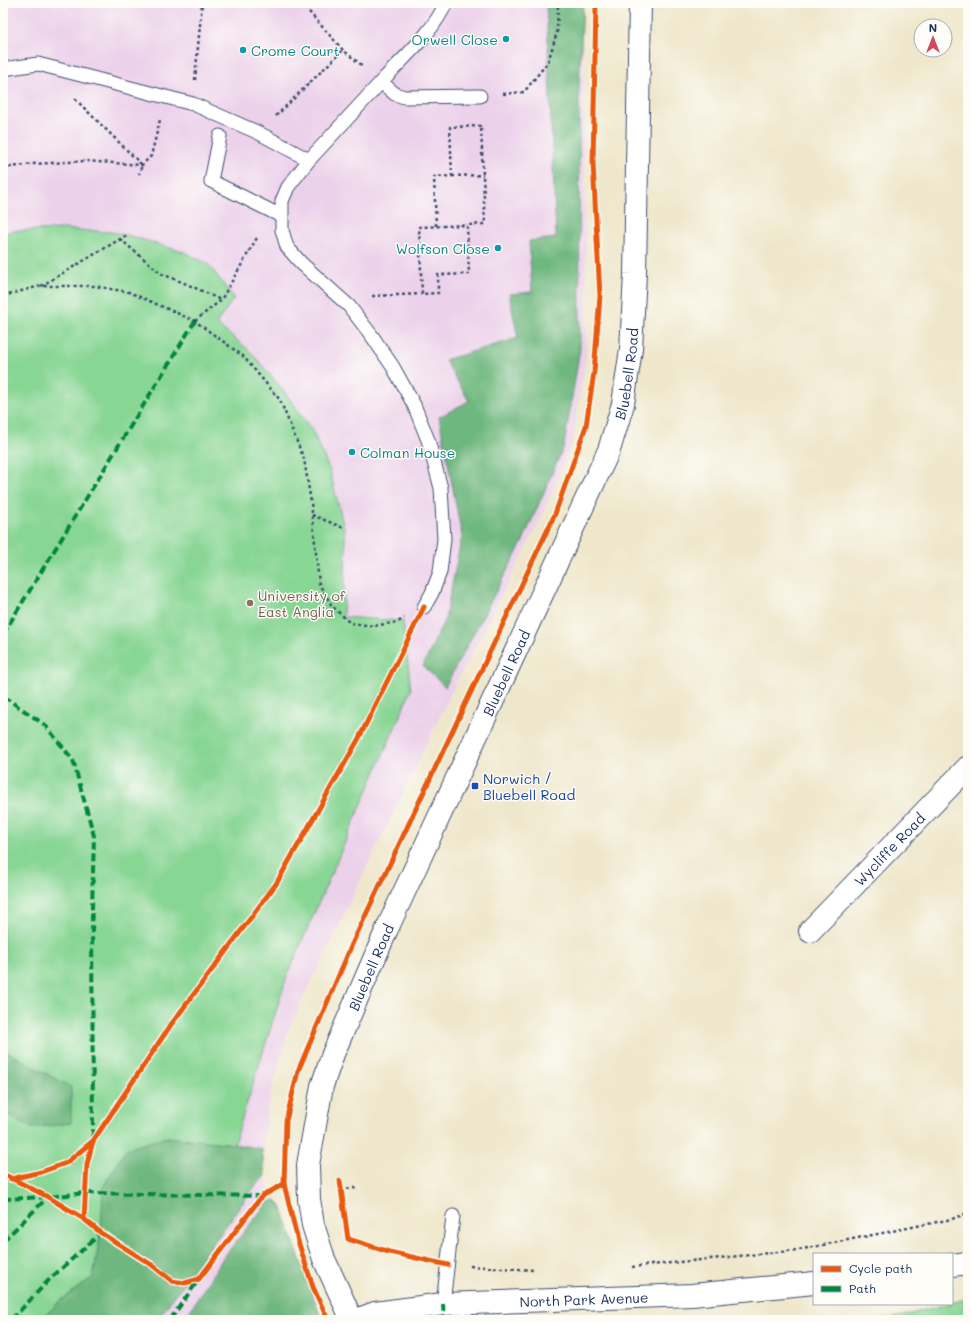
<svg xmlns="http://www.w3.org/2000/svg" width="971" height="1323" font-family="Mali,sans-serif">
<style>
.built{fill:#ecd1ea}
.green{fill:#88d694;stroke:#528279}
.forest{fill:#6eb77e;stroke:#44736e}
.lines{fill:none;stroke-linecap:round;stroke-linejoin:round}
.lane-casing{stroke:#3b4b6e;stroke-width:15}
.street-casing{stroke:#3b4b6e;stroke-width:24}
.secondary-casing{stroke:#3b4b6e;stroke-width:24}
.path{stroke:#3b4b6e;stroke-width:2.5;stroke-dasharray:3 3;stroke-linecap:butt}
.lane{stroke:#fff;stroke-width:13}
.street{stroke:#fff;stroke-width:22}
.secondary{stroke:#fff;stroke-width:22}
.quiet{stroke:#00873e;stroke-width:4;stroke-dasharray:8 4;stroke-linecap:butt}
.cycleway-casing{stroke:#fdfcf7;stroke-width:8}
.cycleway{stroke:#e8590c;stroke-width:5}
.culture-dot{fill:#0f9aa8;stroke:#fdfcf7;stroke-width:1.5}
.education-dot{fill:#8d6e63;stroke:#fdfcf7;stroke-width:1.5}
.transit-dot{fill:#1a4fb4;stroke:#fdfcf7;stroke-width:1.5}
.labels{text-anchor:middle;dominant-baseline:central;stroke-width:3;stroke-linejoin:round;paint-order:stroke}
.culture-label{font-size:14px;fill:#0d838f;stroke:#fdfcf7;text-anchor:end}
.street-label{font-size:14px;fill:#1b2f5e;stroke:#fdfcf7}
.education-label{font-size:14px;fill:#785e54;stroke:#fdfcf7;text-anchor:start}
.transit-label{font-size:14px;fill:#164399;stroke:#fdfcf7;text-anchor:start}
</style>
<rect width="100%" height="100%" fill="#fdfcf7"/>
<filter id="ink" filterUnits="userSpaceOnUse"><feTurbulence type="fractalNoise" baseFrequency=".025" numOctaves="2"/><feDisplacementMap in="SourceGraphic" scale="8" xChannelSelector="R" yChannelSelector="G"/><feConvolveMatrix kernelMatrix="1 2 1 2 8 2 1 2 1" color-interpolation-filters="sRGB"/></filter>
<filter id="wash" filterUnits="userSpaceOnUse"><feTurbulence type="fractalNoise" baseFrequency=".012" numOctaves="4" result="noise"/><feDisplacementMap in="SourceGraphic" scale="16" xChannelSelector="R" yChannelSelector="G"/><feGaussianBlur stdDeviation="0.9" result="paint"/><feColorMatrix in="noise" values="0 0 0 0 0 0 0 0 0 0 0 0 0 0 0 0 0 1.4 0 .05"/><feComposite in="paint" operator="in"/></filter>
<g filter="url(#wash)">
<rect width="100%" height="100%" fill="#efe7cb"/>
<polygon class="built" points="3,3 581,3 584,93 587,349 572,443 535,531 460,675 288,1030 267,1109 262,1149 265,1176 278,1222 311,1320 3,1320"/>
<g class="green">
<polygon points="61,229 110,232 127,235 184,252 208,264 234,298 216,324 249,350 283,390 313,432 330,471 344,528 346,549 343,617 403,621 411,690 287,976 234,1144 167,1137 101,1233 93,1277 63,1299 40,1320 3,1320 3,234 12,231"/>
<polygon points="968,1298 968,1320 873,1320 903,1316 947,1304 952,1304 952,1303"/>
</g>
<g class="forest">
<polygon points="546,3 583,3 579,88 580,349 564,446 522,543 445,687 423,666 445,619 462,536 439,417 469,401 445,360 518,338 509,294 532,292 529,241 556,238"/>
<polygon points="3,1049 5,1051 71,1087 71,1123 31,1128 3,1112"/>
<polygon points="167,1137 234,1144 262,1149 265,1176 253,1189 157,1320 40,1320 63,1299 93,1277 101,1233 103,1187 126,1149"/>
<polygon points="275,1200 281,1206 322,1320 187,1320 186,1317 223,1258 268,1202"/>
</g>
</g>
<g filter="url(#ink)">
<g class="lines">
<g class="lane-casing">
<g id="lane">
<polyline points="3,69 38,64 193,104 259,133 309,160"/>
<path d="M381 82C404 57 432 34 446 3"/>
<polyline points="220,136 211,181 281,216"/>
<polyline points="424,607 432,593 440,572 444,539 441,488 428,440 414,405 393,367 372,336 349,306 301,263 287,247 282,230 282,201 288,187 309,160 381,82 395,94 404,97 480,96"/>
<polyline points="443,1304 453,1216"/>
</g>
</g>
<g class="street-casing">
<g id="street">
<path id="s1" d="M810 931 968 767"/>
<polyline points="952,1265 968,1263"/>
<path id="s2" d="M356 1320 375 1313 443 1304 692 1295 814 1283"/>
</g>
</g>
<g class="secondary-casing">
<g id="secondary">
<path id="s3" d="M352 1320 324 1259 313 1225 309 1199 308 1165 322 1086 333 1054 387 929 609 450 623 404 631 349 635 274 640 3"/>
</g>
</g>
<g class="path">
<polyline points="301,3 343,50 364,67"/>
<polyline points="195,80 202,3"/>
<polyline points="503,94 524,92 548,62 557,32 558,3"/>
<polyline points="75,99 142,165 139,174"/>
<polyline points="276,116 343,50"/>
<polyline points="3,168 33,164 85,161 142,165 151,156 160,120"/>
<polyline points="452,176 483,175"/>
<polyline points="436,226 434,177 452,176 450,127 481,126 485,224 467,225 469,274 438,275 438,293 422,294 419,227 467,225"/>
<polyline points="120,239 162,274 189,285 221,300"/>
<polyline points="41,286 127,235"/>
<polyline points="3,296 40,286 94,286 129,292 195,321 243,356 280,400 304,459 311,502 319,584 332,606 350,623 374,626 398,622 404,618"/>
<polyline points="372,296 422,294"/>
<polyline points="195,321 221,300 258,236"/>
<polyline points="312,515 344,528"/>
<polyline points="341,1189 358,1188"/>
<polyline points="470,1266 533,1270"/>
<polyline points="632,1267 798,1250 952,1219 968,1213"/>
</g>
<use href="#lane" class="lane"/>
<use href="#street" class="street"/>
<use href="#secondary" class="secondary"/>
<g class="quiet">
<polyline points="3,634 195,321"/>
<polyline points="3,696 45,725 73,760 94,836 92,908 93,1139"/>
<polyline points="3,1199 48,1197 86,1193 262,1196"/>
<polyline points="3,1241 48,1197"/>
<polyline points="443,1304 444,1320"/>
<polyline points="11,1320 51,1278 101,1233"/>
<polyline points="170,1320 199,1279"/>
</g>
<g class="cycleway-casing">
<g id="cycleway">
<polyline points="3,1174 48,1197 84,1219 101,1233 152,1265 172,1281 185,1283 199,1279 262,1196 284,1184"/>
<polyline points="11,1179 41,1172 66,1163 93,1141"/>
<polyline points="340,1181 348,1239 389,1252 448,1265"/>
<polyline points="84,1219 87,1164 93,1141 170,1026 276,884 358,740 424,607"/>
<polyline points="328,1320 313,1287 298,1241 284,1184 286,1121 298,1071 353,942 555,514 586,426 594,372 600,296 593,163 596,3"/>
</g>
</g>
<use href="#cycleway" class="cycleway"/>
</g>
</g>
<g class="culture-dot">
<circle cx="506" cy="39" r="4"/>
<circle cx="243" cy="50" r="4"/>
<circle cx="498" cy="248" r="4"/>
<circle cx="352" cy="452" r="4"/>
</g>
<circle class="education-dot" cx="250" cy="603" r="4"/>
<rect class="transit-dot" x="471" y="782" width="8" height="8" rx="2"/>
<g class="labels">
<g class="culture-label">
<text x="498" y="39">Orwell Close</text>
<text x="251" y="50" text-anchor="start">Crome Court</text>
<text x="490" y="248">Wolfson Close</text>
<text x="360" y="452" text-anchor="start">Colman House</text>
</g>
<g class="street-label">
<text stroke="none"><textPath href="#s3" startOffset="1020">Bluebell Road</textPath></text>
<text stroke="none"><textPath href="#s3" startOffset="696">Bluebell Road</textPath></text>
<text stroke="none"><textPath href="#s1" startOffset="114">Wycliffe Road</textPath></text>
<text stroke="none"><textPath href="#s3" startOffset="372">Bluebell Road</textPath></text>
<text stroke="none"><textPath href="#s2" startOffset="230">North Park Avenue</textPath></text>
</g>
<g class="education-label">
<text x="258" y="595">University of<tspan x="258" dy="16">East Anglia</tspan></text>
</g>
<g class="transit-label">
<text x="483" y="778">Norwich /<tspan x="483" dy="16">Bluebell Road</tspan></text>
</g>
</g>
<rect width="971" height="1323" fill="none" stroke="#fdfcf7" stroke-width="16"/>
<rect x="813" y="1253" width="140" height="52" fill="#fdfcf7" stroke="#a3aaba"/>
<rect x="821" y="1266" width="20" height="6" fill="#e8590c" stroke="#a3aaba"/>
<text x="849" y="1273" font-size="12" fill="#1b2f5e">Cycle path</text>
<rect x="821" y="1286" width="20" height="6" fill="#00873e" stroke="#a3aaba"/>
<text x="849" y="1293" font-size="12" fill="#1b2f5e">Path</text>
<g transform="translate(933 38)"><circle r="19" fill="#fdfcf7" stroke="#a3aaba"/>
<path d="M0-3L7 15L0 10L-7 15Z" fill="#d1495b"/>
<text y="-6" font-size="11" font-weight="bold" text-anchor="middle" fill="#1b2f5e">N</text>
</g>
</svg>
